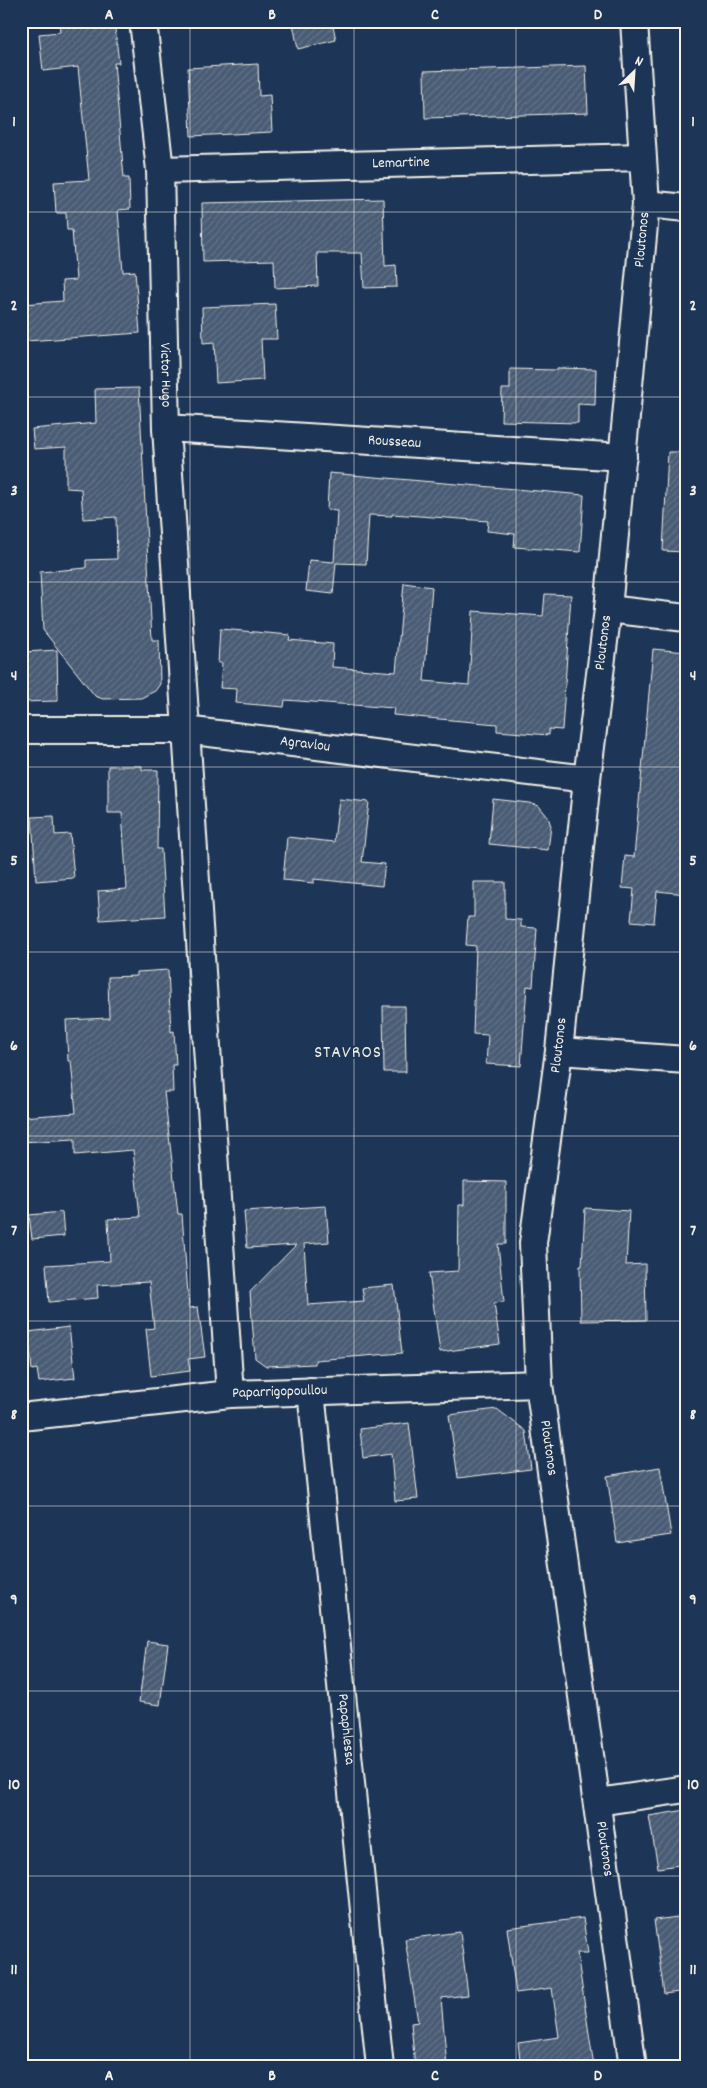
<svg xmlns="http://www.w3.org/2000/svg" width="707" height="2088" font-family="Dekko,sans-serif">
<style>
.building{fill:url(#building-hatch);stroke:#f4f1e8}
.lines{fill:none;stroke-linecap:round;stroke-linejoin:round}
.street-casing{stroke:#f4f1e8;stroke-width:30}
.street{stroke:#1d3557;stroke-width:26}
.grid{fill:none;stroke:#f4f1e8;stroke-width:1;stroke-opacity:0.55}
.labels{text-anchor:middle;dominant-baseline:central;stroke-width:4;stroke-linejoin:round;paint-order:stroke}
.street-label{font-size:15px;fill:#f4f1e8;stroke:#1d3557}
.quarter-label{font-size:18px;letter-spacing:1px;fill:#f4f1e8;stroke:#1d3557}
.neatline{fill:none;stroke:#f4f1e8;stroke-width:2}
.grid-label{font-size:16px;text-anchor:middle;font-weight:bold;fill:#f4f1e8}
</style>
<defs>
<pattern id="building-hatch" width="6" height="6" patternUnits="userSpaceOnUse" patternTransform="scale(1.25)"><rect width="6" height="6" fill="#485b74"/><path d="M-1 1l2-2M0 6l6-6M5 7l2-2" fill="none" stroke="#637388"/></pattern>
</defs>
<rect width="100%" height="100%" fill="#1d3557"/>
<filter id="ink" filterUnits="userSpaceOnUse"><feTurbulence type="fractalNoise" baseFrequency=".02" numOctaves="2"/><feDisplacementMap in="SourceGraphic" scale="10" xChannelSelector="R" yChannelSelector="G"/><feConvolveMatrix kernelMatrix="1 2 1 2 8 2 1 2 1" color-interpolation-filters="sRGB"/></filter>
<g filter="url(#ink)">
<g class="building">
<polygon points="59,21 114,21 119,63 114,63 124,178 129,178 130,209 118,210 123,272 135,271 140,333 26,341 23,304 63,301 62,281 76,280 72,230 67,230 66,213 56,213 54,182 89,180 78,67 43,71 39,34 60,32"/>
<polygon points="306,21 332,21 336,40 298,49 293,24"/>
<polygon points="258,64 259,96 270,95 272,132 191,136 188,68"/>
<polygon points="586,66 588,113 425,118 424,71"/>
<polygon points="383,199 385,266 396,265 397,287 364,288 362,253 317,253 318,286 275,288 274,260 203,262 202,203"/>
<polygon points="275,304 277,339 261,339 263,380 216,383 214,342 203,343 202,307"/>
<polygon points="557,368 596,369 595,405 578,404 578,423 501,421 502,389 510,389 510,369 557,370"/>
<polygon points="139,388 152,640 159,640 160,684 155,691 141,698 103,699 95,696 43,630 40,572 86,568 86,560 117,559 116,517 83,519 81,489 66,488 66,447 34,449 32,429 96,423 95,389"/>
<polygon points="668,452 686,452 686,552 663,551"/>
<polygon points="329,473 584,495 580,552 514,547 515,534 487,531 488,521 392,514 392,516 369,515 366,564 336,563 333,594 306,591 309,560 334,562 337,511 327,510"/>
<polygon points="404,583 432,587 424,681 469,685 473,611 543,616 545,594 571,595 562,730 549,729 549,735 497,731 497,724 393,715 394,708 285,700 284,707 236,703 237,689 220,688 222,663 218,663 220,629 290,635 289,640 333,644 332,667 396,672"/>
<polygon points="653,649 686,652 686,894 657,891 654,923 631,921 634,889 622,888 625,856 634,857"/>
<polygon points="57,650 58,701 21,702 21,663 26,663 25,652"/>
<polygon points="108,766 142,766 142,770 158,770 157,849 161,849 165,916 100,920 98,891 127,889 122,813 108,813"/>
<polygon points="339,799 369,802 362,862 385,864 382,886 314,879 314,883 283,880 287,837 334,842"/>
<polygon points="493,799 529,803 539,806 548,817 551,826 548,850 489,844"/>
<polygon points="54,816 55,835 70,834 74,878 36,881 32,817"/>
<polygon points="474,882 505,882 505,919 521,920 521,927 537,928 533,987 527,986 521,1066 486,1064 488,1035 473,1034 476,946 466,945 468,917 474,917"/>
<polygon points="168,970 171,1032 174,1031 176,1065 172,1065 173,1092 164,1092 178,1214 182,1214 189,1308 198,1307 205,1357 188,1359 190,1371 151,1376 146,1329 154,1328 149,1282 97,1285 98,1298 49,1302 46,1265 110,1261 108,1219 140,1217 133,1150 75,1155 75,1139 21,1142 21,1117 76,1113 71,1061 68,1061 66,1020 109,1018 108,977 137,976 137,972"/>
<polygon points="383,1006 405,1006 406,1072 384,1072"/>
<polygon points="464,1181 506,1182 506,1244 498,1244 504,1302 494,1303 500,1344 440,1352 429,1273 458,1271 459,1205 464,1205"/>
<polygon points="326,1206 329,1242 304,1244 308,1305 364,1301 362,1288 394,1285 402,1353 315,1360 315,1364 266,1366 255,1358 250,1292 296,1245 247,1248 244,1211"/>
<polygon points="585,1208 629,1211 626,1265 645,1264 646,1320 581,1321 580,1266 582,1266"/>
<polygon points="62,1212 64,1236 32,1239 29,1215"/>
<polygon points="69,1327 75,1378 39,1382 37,1369 32,1370 28,1332"/>
<polygon points="497,1409 526,1431 531,1469 458,1478 449,1415"/>
<polygon points="409,1423 418,1499 395,1501 391,1454 363,1458 360,1429"/>
<polygon points="660,1467 671,1535 617,1543 607,1476"/>
<polygon points="147,1641 168,1644 160,1705 139,1702"/>
<polygon points="686,1810 686,1864 658,1868 649,1816"/>
<polygon points="686,1916 686,1991 664,1994 654,1920"/>
<polygon points="583,1918 588,1953 577,1953 594,2067 521,2067 518,2043 559,2037 552,1988 516,1993 507,1928"/>
<polygon points="460,1932 468,1995 441,1998 447,2067 415,2067 411,2023 418,2022 405,1939"/>
</g>
<g class="lines">
<g class="street-casing">
<g id="street">
<path id="s1" d="M143 21 160 170 166 428 230 1394"/>
<path id="s2" d="M160 170 642 157"/>
<polyline points="646,204 686,208"/>
<path id="s3" d="M166 428 623 457"/>
<polyline points="608,609 686,618"/>
<path id="s4" d="M21 730H185L587 779"/>
<polyline points="559,1051 686,1060"/>
<path id="s5" d="M311 1391 380 2067"/>
<path id="s6" d="M21 1417 230 1394 539 1384"/>
<polyline points="598,1802 686,1789"/>
<path id="s7" d="M633 2067 539 1384 533 1243 559 1051 587 779 608 609 646 204 634 21"/>
</g>
</g>
<use href="#street" class="street"/>
</g>
</g>
<path class="grid" d="M190 21V2067M354 21V2067M516 21V2067M21 212H686M21 397H686M21 582H686M21 767H686M21 952H686M21 1136H686M21 1321H686M21 1506H686M21 1691H686M21 1876H686"/>
<g class="labels">
<g class="street-label">
<text stroke="none"><textPath href="#s2" startOffset="241">Lemartine</textPath></text>
<text stroke="none"><textPath href="#s7" startOffset="1840">Ploutonos</textPath></text>
<text stroke="none"><textPath href="#s1" startOffset="355">Victor Hugo</textPath></text>
<text stroke="none"><textPath href="#s3" startOffset="229">Rousseau</textPath></text>
<text stroke="none"><textPath href="#s7" startOffset="1435">Ploutonos</textPath></text>
<text stroke="none"><textPath href="#s4" startOffset="285">Agravlou</textPath></text>
<text stroke="none"><textPath href="#s7" startOffset="1030">Ploutonos</textPath></text>
<text stroke="none"><textPath href="#s6" startOffset="260">Paparrigopoullou</textPath></text>
<text transform="translate(548 1448) rotate(82)">Ploutonos</text>
<text stroke="none"><textPath href="#s5" startOffset="340">Papaphlessa</textPath></text>
<text transform="translate(604 1849) rotate(82)">Ploutonos</text>
</g>
<g class="quarter-label">
<text x="348" y="1053">STAVROS</text>
</g>
</g>
<rect width="707" height="2088" fill="none" stroke="#1d3557" stroke-width="55"/>
<g transform="translate(634 72) rotate(25)" stroke="#1d3557" stroke-width="4" paint-order="stroke">
<path d="M0-4L9 19L0 12L-9 19Z" fill="#f4f1e8"/>
<text y="-8" font-size="14" font-weight="bold" text-anchor="middle" fill="#f4f1e8">N</text>
</g>
<rect x="28" y="28" width="652" height="2032" class="neatline"/>
<g class="grid-label">
<text x="109" y="19">A</text>
<text x="272" y="19">B</text>
<text x="435" y="19">C</text>
<text x="598" y="19">D</text>
<text x="14" y="126">1</text>
<text x="693" y="126">1</text>
<text x="14" y="310">2</text>
<text x="693" y="310">2</text>
<text x="14" y="495">3</text>
<text x="693" y="495">3</text>
<text x="14" y="680">4</text>
<text x="693" y="680">4</text>
<text x="14" y="865">5</text>
<text x="693" y="865">5</text>
<text x="14" y="1050">6</text>
<text x="693" y="1050">6</text>
<text x="14" y="1235">7</text>
<text x="693" y="1235">7</text>
<text x="14" y="1419">8</text>
<text x="693" y="1419">8</text>
<text x="14" y="1604">9</text>
<text x="693" y="1604">9</text>
<text x="14" y="1789">10</text>
<text x="693" y="1789">10</text>
<text x="14" y="1974">11</text>
<text x="693" y="1974">11</text>
<text x="109" y="2080">A</text>
<text x="272" y="2080">B</text>
<text x="435" y="2080">C</text>
<text x="598" y="2080">D</text>
</g>
</svg>
